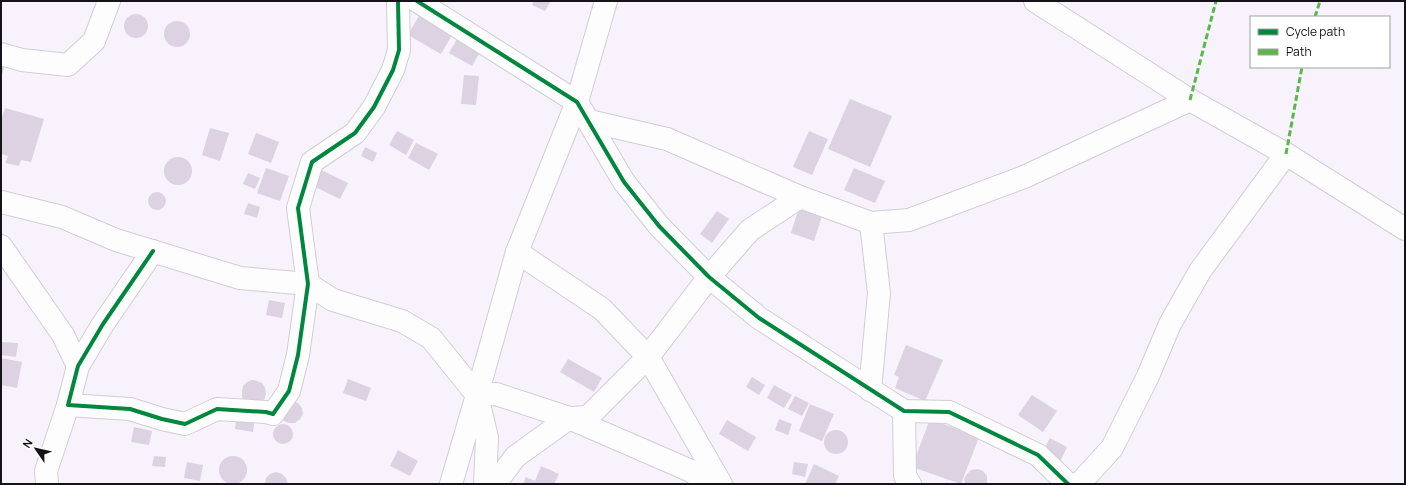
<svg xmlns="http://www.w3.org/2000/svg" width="1406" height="485" font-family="Manrope,sans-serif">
<rect width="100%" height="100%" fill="#f7f2fb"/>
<g fill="#dcd2e2">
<path d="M534 1H551L545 11 532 5Z"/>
<path d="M421 12 455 30 441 54 408 35Z"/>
<circle cx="136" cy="26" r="12"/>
<circle cx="177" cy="34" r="13"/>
<path d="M457 39 480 52 472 66 449 53Z"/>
<path d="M1 62 6 63 1 77Z"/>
<path d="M464 75 479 76 476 105 461 104Z"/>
<path d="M850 99 892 116 870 167 828 149Z"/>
<path d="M5 108 44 119 31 162 21 160 19 166 5 163 8 156 1 154V121Z"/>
<path d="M210 128 229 133 220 161 202 155Z"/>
<path d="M397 131 414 140 406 155 389 145Z"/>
<path d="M809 131 828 139 812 175 793 167Z"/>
<path d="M256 133 279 142 271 163 248 154Z"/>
<path d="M416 143 438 154 429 170 408 158Z"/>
<path d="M365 147 377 153 373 162 361 156Z"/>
<circle cx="178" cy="171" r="14"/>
<path d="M266 168 289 176 280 201 257 193Z"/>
<path d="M854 168 885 181 875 203 844 190Z"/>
<path d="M319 169 348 183 340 199 311 185Z"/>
<path d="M248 173 260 178 255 189 243 184Z"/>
<circle cx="157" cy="201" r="9"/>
<path d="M248 203 260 207 257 218 244 214Z"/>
<path d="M799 208 822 216 814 241 791 233Z"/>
<path d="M717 211 729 219 712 243 700 234Z"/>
<path d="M269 300 285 303 282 318 266 315Z"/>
<path d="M1 342 18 343 16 357 1 355Z"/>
<path d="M906 345 943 360 925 401 895 388 899 377 894 375Z"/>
<path d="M1 358 22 362 17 388 1 385Z"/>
<path d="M568 359 602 378 594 392 560 372Z"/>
<path d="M752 377 765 385 759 395 746 387Z"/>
<path d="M348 379 371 388 366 401 343 393Z"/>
<path d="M252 380 257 381 262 383 265 388 266 393 265 398 261 403 245 401 242 397V391L243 386 247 382Z"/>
<path d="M774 385 792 395 784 408 767 398Z"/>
<path d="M1032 395 1057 411 1043 432 1018 415Z"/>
<path d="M795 396 809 403 802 416 788 409Z"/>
<path d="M293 401 298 403 302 408 303 414 300 419 295 423H289L284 421 281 416Z"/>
<path d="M810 404 834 414 822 441 799 431Z"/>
<path d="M237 413 255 416 253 432 235 429Z"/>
<path d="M779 419 792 424 788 435 775 430Z"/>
<path d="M930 419 979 437 961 484 912 467Z"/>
<path d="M727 420 756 437 748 451 719 434Z"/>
<circle cx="283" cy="434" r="10"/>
<path d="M134 427 152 431 149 445 131 442Z"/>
<circle cx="836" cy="442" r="12"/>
<path d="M1050 438 1067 447 1060 462 1042 453Z"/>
<path d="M398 450 418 461 410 476 390 466Z"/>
<circle cx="233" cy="470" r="14"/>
<path d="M154 456 166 457 165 467 152 466Z"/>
<path d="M187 462 203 465 200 481 184 478Z"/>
<path d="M794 462 808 464 805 477 792 474Z"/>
<path d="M814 464 839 476 835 484H805Z"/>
<path d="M541 466 559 474 554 484H523L526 477 535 481Z"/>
<path d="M978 469 983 471 987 476V484H965L964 479 967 474 971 470Z"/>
<path d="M276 472 282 474 286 478 288 484H265L266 478 270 474Z"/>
</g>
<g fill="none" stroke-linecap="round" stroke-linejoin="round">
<g stroke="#d2cdd5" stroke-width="24">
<g id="minor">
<path d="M417 1 577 102 624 182 659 226 709 277 759 318 904 411 949 412 1038 455 1068 484"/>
<path d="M1035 1 1190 100 1286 154 1405 229"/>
<path d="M1 54 22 60 68 65 94 41 109 1"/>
<path d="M589 121 667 139 800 197 871 223 909 220 1024 177 1190 100"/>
<path d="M1 202 62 217 116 240 240 278 308 284 333 300 402 321 431 338 477 395 487 438 485 484"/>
<path d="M1 246 63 335 78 366"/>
<path d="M153 251 103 324 78 366 68 405 130 409 162 419 185 424 217 409 266 412 273 414 289 391 298 355 308 284 298 208 312 162 355 133 374 107 393 70 399 50 398 1"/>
<path d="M517 252 602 309 648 357 721 484"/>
<path d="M870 390 879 293 871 223"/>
<path d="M477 395 496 394 569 418 588 417 648 357 709 277 750 230 800 197"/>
<path d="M904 411 905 476 910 484"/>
<path d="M47 484 46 471 68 405"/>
<path d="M451 484 477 395 517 252 577 102 606 1"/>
<path d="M495 484 515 457 569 418 691 471 710 484"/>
<path d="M1079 484 1112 448 1148 376 1170 324 1200 271 1286 154"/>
</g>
</g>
<use href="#minor" stroke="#fefdfe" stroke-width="22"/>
<g stroke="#58b947" stroke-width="3" stroke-dasharray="6 3" stroke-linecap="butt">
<path d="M1315 17 1320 1"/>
<path d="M1190 100 1216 1"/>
<path d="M1286 154 1302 67"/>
</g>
<g stroke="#fff" stroke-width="6">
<g id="cycleway">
<path d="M417 1 577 102 624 182 659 226 709 277 759 318 904 411 949 412 1038 455 1068 484"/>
<path d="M153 251 103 324 78 366 68 405 130 409 162 419 185 424 217 409 266 412 273 414 289 391 298 355 308 284 298 208 312 162 355 133 374 107 393 70 399 50 398 1"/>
</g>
</g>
<use href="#cycleway" stroke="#00873e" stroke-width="4"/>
</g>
<rect width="1406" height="485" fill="none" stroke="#161219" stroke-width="4"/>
<rect x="1250" y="16" width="140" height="52" fill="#ffffff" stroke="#a2a0a3"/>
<rect x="1258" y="29" width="20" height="6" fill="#00873e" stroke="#a2a0a3"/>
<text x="1286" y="36" font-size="12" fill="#161219">Cycle path</text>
<rect x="1258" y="49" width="20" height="6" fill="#58b947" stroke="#a2a0a3"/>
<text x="1286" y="56" font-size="12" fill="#161219">Path</text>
<g transform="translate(36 449) rotate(304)" stroke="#ffffff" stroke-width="3" paint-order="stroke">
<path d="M0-3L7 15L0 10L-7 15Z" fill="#161219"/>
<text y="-6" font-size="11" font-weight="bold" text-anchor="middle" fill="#161219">N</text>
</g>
</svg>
